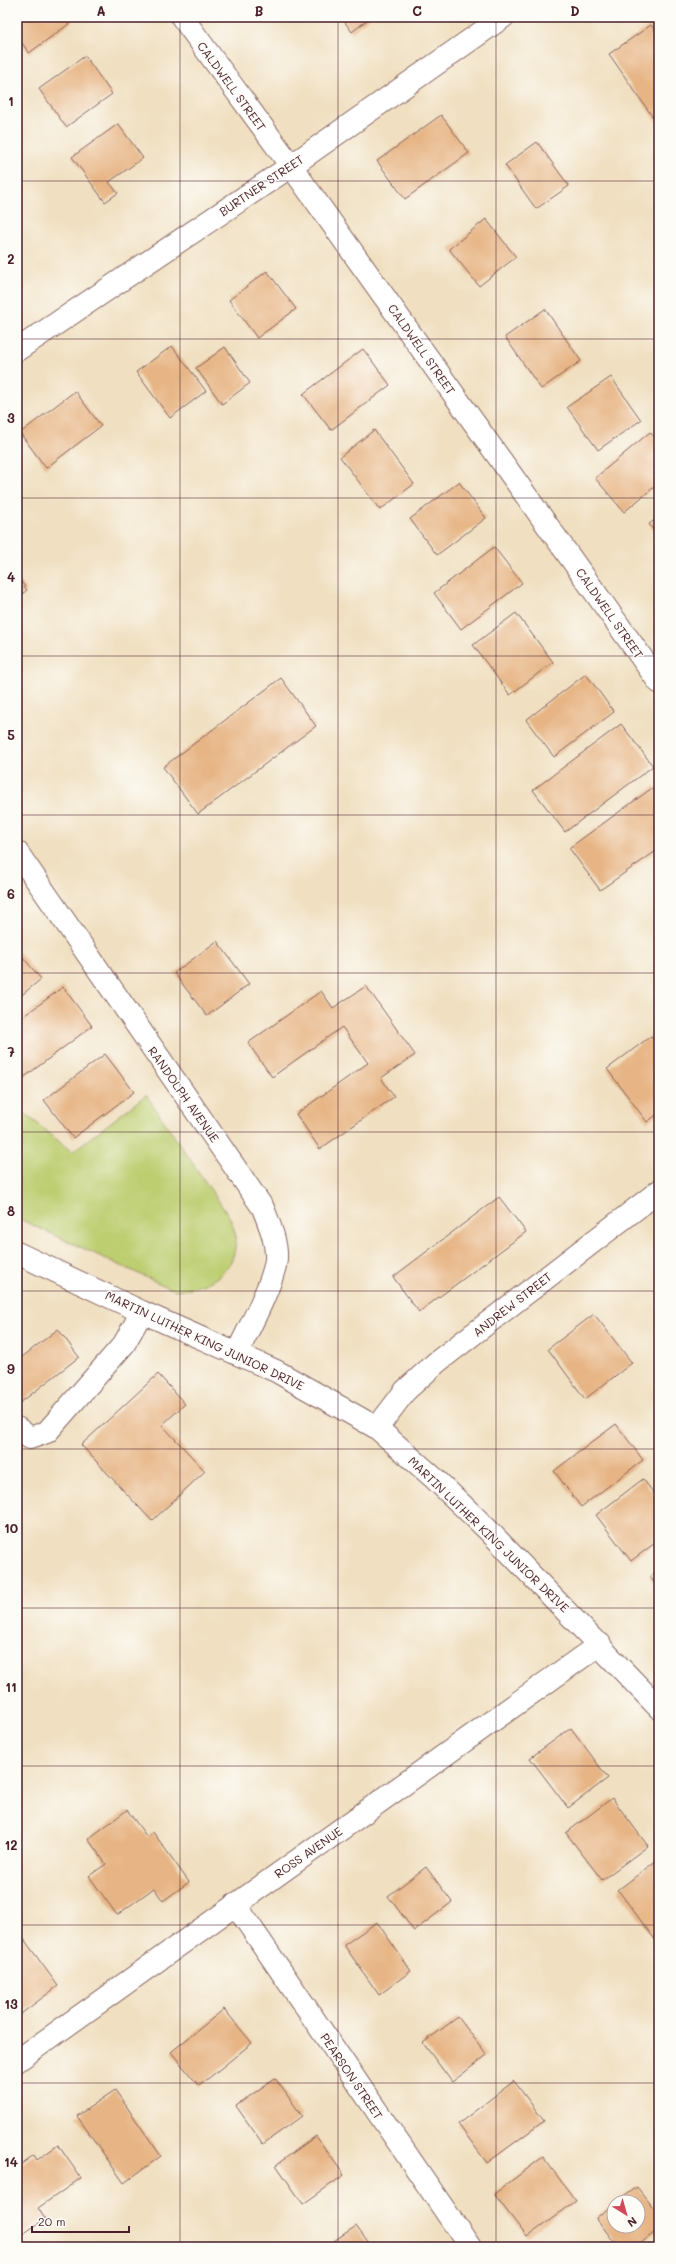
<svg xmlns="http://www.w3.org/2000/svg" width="676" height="2264" font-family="Mali,sans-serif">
<rect width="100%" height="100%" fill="#fdfcf7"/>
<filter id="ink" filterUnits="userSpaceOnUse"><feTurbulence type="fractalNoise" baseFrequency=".025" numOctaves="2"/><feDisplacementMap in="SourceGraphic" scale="8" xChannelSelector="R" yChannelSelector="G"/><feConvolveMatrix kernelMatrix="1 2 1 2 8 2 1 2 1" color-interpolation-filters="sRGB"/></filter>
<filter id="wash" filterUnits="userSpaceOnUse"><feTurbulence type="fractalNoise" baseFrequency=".012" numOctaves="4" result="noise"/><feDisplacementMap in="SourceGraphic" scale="16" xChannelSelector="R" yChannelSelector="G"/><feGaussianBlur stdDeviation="0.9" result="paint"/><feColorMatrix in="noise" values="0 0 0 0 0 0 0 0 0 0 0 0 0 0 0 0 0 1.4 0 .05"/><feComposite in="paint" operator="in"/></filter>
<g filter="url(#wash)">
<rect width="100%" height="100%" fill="#f0dfc0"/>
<path fill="#bdce71" stroke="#84764e" d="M146 1095 230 1218C232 1224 236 1233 236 1239 235 1276 206 1288 174 1290L17 1218V1107L72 1152Z"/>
<g id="blocks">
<g fill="#e7b585">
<path d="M17 17H70L73 21 29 53 17 36Z"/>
<path d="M341 17H371L352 32Z"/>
<path d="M651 25 659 36V126L609 54Z"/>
<path d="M85 56 112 94 66 127 39 89Z"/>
<path d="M441 115 469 153 405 199 377 161Z"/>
<path d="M118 124 143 158 109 182 118 193 105 202 72 157Z"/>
<path d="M537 142 569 186 536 209 505 165Z"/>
<path d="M486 219 516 257 479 286 449 249Z"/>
<path d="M267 271 296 309 257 338 229 300Z"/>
<path d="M545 309 581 361 541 389 505 337Z"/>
<path d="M172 346 206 391 170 418 136 372Z"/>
<path d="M225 347 250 383 222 404 196 368Z"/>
<path d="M363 349 390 385 331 430 303 394Z"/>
<path d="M611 377 641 420 598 450 567 407Z"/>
<path d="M75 391 101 426 46 468 20 433Z"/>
<path d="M374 430 414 484 380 510 340 457Z"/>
<path d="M650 432 659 443V483L624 512 595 478Z"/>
<path d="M459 482 486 518 437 555 410 519Z"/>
<path d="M659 517V538L649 524Z"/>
<path d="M494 547 522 583 461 629 434 593Z"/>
<path d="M17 576 27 590 17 598Z"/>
<path d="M516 613 553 662 510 695 473 645Z"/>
<path d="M586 674 614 712 554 757 526 720Z"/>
<path d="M281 678 316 726 198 814 163 767Z"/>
<path d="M621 724 653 766 565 832 533 790Z"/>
<path d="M655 786 659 791V849L600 890 569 848Z"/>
<path d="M217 941 249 984 207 1016 174 973Z"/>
<path d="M17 950 41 979 17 999Z"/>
<path d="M366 986 415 1055 381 1078 394 1097 320 1149 296 1114 368 1063 342 1027 272 1077 248 1043 321 991 333 1008Z"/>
<path d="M63 987 92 1026 23 1078 17 1069V1021Z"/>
<path d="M651 1036 659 1047V1113L647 1122 607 1069Z"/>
<path d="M105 1054 134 1092 73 1138 44 1100Z"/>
<path d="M499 1197 526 1232 419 1312 393 1277Z"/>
<path d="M594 1314 632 1363 585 1399 548 1349Z"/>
<path d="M58 1329 79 1357 20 1403 17 1400V1361Z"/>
<path d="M158 1374 185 1404 162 1425 205 1471 152 1521 81 1445Z"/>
<path d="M616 1424 643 1460 581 1507 554 1471Z"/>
<path d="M643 1479 659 1500V1540L631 1561 596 1515Z"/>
<path d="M659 1570V1589L650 1577Z"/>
<path d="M571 1728 608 1778 568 1808 530 1758Z"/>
<path d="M612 1798 648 1846 602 1880 566 1833Z"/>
<path d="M127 1810 147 1837 153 1832 189 1882 163 1901 154 1888 117 1915 89 1876 106 1864 88 1839Z"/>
<path d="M657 1860 659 1863V1945L618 1890Z"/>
<path d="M426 1867 452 1902 414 1931 388 1896Z"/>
<path d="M377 1922 411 1971 379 1995 344 1945Z"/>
<path d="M18 1931 58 1986 18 2016 17 2014Z"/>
<path d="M224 2009 252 2043 199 2086 171 2052Z"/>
<path d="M458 2017 487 2055 452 2082 423 2043Z"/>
<path d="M275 2078 302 2116 263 2144 236 2106Z"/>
<path d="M514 2081 544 2121 487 2163 458 2124Z"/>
<path d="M115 2090 161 2156 124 2183 77 2116Z"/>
<path d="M316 2136 344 2175 303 2204 276 2165Z"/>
<path d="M58 2145 81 2178 38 2208 45 2219 17 2238V2167L34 2155 37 2160Z"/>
<path d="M543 2157 576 2201 527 2237 494 2194Z"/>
<path d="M637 2187 659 2215V2229L636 2247H618L596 2218 614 2204V2226H638V2202H617Z"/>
<path d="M356 2226 371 2247H325Z"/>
</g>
</g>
</g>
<g filter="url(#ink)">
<use href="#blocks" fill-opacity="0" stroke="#84625f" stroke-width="1"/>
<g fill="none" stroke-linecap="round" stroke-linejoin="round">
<g stroke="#84625f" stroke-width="24">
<g id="minor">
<path d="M182 17 291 166 659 682"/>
<path d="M17 350 291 166 503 17"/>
<path d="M17 852 263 1208C269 1224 277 1241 276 1259 274 1282 248 1330 237 1353"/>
<path d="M17 1428 30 1438 47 1432 124 1344 142 1312"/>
<path d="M377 1428 405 1391 437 1362 659 1191"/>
<path d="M235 1904 470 2247"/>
<path d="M17 2061 600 1644"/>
</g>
</g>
<g stroke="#84625f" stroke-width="24">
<path id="major" d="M17 1253 142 1312 276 1371 377 1428 435 1479 487 1529 659 1708"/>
</g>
<use href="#minor" stroke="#fff" stroke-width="22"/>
<use href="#major" stroke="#fff" stroke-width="22"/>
</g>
</g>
<path fill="none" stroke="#4a1f2b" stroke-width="1" stroke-opacity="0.55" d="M180 17V2247M338 17V2247M496 17V2247M17 181H659M17 339H659M17 498H659M17 656H659M17 815H659M17 973H659M17 1132H659M17 1291H659M17 1449H659M17 1608H659M17 1766H659M17 1925H659M17 2083H659"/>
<g text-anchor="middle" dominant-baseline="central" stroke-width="3" stroke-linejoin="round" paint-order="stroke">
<g font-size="12" fill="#4a1f2b" stroke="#fdfcf7">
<text transform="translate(232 86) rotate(54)">CALDWELL STREET</text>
<text transform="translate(261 185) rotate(-34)">BURTNER STREET</text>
<text transform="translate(422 349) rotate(55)">CALDWELL STREET</text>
<text transform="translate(610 613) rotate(55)">CALDWELL STREET</text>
<text transform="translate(184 1094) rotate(55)">RANDOLPH AVENUE</text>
<text transform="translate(512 1304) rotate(-38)">ANDREW STREET</text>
<text transform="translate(205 1340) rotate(25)">MARTIN LUTHER KING JUNIOR DRIVE</text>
<text transform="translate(489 1534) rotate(44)">MARTIN LUTHER KING JUNIOR DRIVE</text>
<text transform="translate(308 1852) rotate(-35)">ROSS AVENUE</text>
<text transform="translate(352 2076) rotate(56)">PEARSON STREET</text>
</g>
</g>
<rect width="676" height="2264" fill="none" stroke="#fdfcf7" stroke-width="44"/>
<g transform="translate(626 2214) rotate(143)"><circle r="19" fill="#fdfcf7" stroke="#b5a4a5"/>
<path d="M0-3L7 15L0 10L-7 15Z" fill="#d1495b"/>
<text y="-6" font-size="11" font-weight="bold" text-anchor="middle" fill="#4a1f2b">N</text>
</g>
<path d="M32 2226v6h97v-6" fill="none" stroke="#4a1f2b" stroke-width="2"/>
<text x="38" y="2226" font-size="12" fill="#4a1f2b" stroke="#fdfcf7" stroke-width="3" paint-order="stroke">20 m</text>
<rect x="22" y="22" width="632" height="2220" fill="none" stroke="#4a1f2b" stroke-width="1.5"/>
<g font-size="13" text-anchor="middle" font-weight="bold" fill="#4a1f2b">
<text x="101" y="16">A</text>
<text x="259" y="16">B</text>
<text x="417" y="16">C</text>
<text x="575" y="16">D</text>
<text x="11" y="106">1</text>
<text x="11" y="264">2</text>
<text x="11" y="423">3</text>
<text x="11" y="582">4</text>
<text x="11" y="740">5</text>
<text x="11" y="899">6</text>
<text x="11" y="1057">7</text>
<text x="11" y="1216">8</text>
<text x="11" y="1374">9</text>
<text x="11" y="1533">10</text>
<text x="11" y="1692">11</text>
<text x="11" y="1850">12</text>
<text x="11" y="2009">13</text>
<text x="11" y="2167">14</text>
</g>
</svg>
